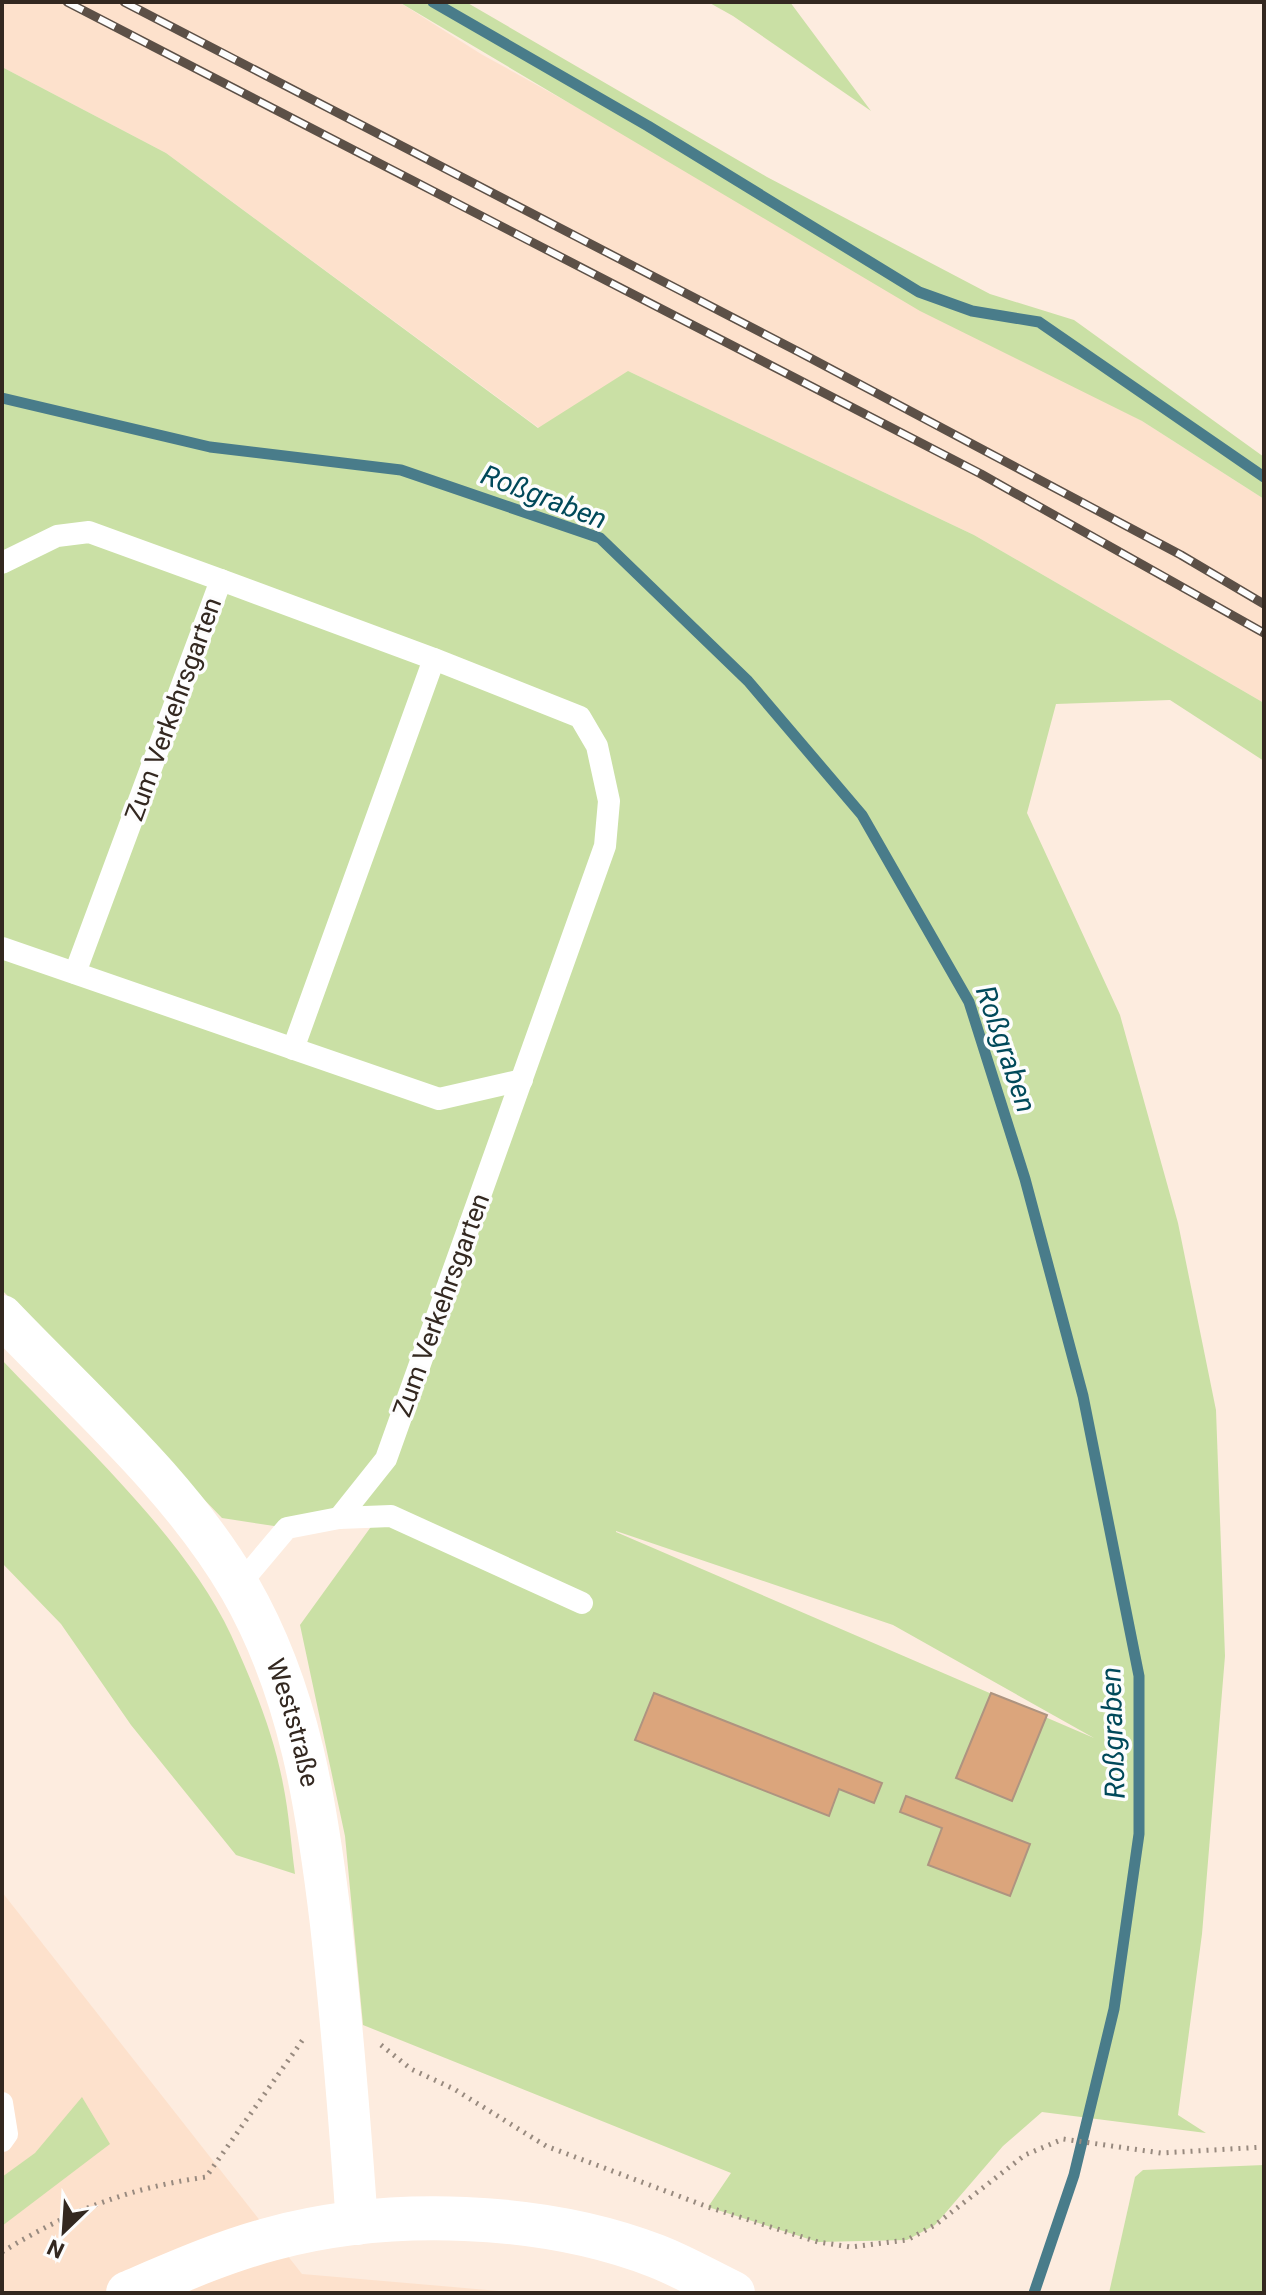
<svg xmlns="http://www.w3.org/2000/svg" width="1266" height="2295" font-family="Roboto,sans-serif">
<rect width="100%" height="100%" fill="#fdecdf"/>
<g fill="#fde1cc">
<path d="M2 2H399L481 54 1142 421 1264 499V703L974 535 630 372 868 617 539 428 166 153 2 67Z"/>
<path d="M2 1892 302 2274 523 2293H2Z"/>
</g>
<g fill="#cae0a5" fill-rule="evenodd">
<path d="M399 2H466L767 177 990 294 1074 320 1264 457V499L1142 421 920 311Z"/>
<path d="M708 2H790L871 111 733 16Z"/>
<path d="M2 67 166 153 538 428 628 371 974 535 1264 703V761L1170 700 1056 704 1027 813 1120 1015 1178 1223 1216 1410 1225 1656 1202 1934 1178 2115 1206 2133 1042 2112 1003 2146 935 2225 907 2240 818 2242 708 2207 731 2173 363 2025 345 1836 300 1625 378 1517 287 1528 222 1518 2 1290ZM616 1531 893 1625 1094 1738 616 1532Z"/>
<path d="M2 1360C76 1438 186 1538 231 1635 252 1681 274 1734 283 1784 289 1813 291 1844 295 1874L236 1855 131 1725 61 1624 2 1563Z"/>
<path d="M82 2097 110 2144 2 2226V2177L35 2153Z"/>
<path d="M1264 2165V2293H1109L1135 2177 1143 2170Z"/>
</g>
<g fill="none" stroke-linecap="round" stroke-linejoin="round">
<g stroke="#497c8a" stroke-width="11">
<path d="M433 2 648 126 919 292 972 311 1039 322 1264 477"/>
<path d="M2 398 210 447 401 470 600 538 748 681 862 815 969 1002 1025 1179 1083 1396 1139 1676V1834L1114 2009 1074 2175 1034 2293"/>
</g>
</g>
<g fill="#dba57c" stroke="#ae9480" stroke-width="2">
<path d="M654 1693 882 1783 874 1803 839 1789 829 1816 635 1740Z"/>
<path d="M991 1693 1047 1715 1012 1801 956 1778Z"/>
<path d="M906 1796 1030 1844 1010 1896 928 1865 942 1828 900 1812Z"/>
</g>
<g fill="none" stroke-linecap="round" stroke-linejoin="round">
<g stroke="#988a7f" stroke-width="5" stroke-dasharray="2 6" stroke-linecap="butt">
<path d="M381 2045 411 2069 454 2089 546 2146 708 2207 818 2242 851 2247 907 2240 935 2225 1025 2155 1063 2139 1161 2153 1264 2147"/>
<path d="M2 2252C69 2211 128 2188 206 2177L304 2038"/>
</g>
<g stroke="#fff" stroke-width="22">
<path d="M2 563 57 536 89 532 221 580"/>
<path d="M2 948 439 1099 522 1080"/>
<path d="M75 973 221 580 434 659"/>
<path d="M293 1049 434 659 580 717 597 746 609 801 605 846 386 1459 339 1518"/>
<path d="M239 1585 287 1528 339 1518 391 1516 582 1603"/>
<path d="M2 2103 7 2134 2 2141"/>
</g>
<path stroke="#fff" stroke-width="42" id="s1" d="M2 1316C84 1402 180 1485 240 1588 300 1692 317 1807 331 1924 342 2024 350 2124 357 2224"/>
<path stroke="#fff" stroke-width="44" d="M128 2293C175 2273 222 2252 271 2239 389 2207 542 2212 656 2256 682 2266 708 2281 733 2293"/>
<g stroke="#5c5047" stroke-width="9">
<g id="rail">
<path d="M67 2 981 474 1264 633"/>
<path d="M124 2 799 352 1181 555 1264 604"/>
</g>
</g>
<use href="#rail" stroke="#fdfdfd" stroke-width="6" stroke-dasharray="18" stroke-linecap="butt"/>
</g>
<g text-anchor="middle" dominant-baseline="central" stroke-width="7" stroke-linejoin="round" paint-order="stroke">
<g font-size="26" fill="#332820" stroke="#fdfdfd">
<text transform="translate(173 709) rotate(-70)">Zum Verkehrsgarten</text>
<text transform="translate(441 1305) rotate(-70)">Zum Verkehrsgarten</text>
<text stroke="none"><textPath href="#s1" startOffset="508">Weststraße</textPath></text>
</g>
<g font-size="28" font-style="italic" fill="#00495a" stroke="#fdfdfd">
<text transform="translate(544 497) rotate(21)">Roßgraben</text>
<text transform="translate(1006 1049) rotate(71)">Roßgraben</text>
<text transform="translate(1113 1733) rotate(-92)">Roßgraben</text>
</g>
</g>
<rect width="1266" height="2295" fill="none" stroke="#332820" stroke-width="8"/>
<g transform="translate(64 2231) rotate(205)" stroke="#fdfdfd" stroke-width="6" paint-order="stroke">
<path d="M0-6L14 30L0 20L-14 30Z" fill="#332820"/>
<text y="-12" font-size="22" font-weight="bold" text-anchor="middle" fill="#332820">N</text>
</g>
</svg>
